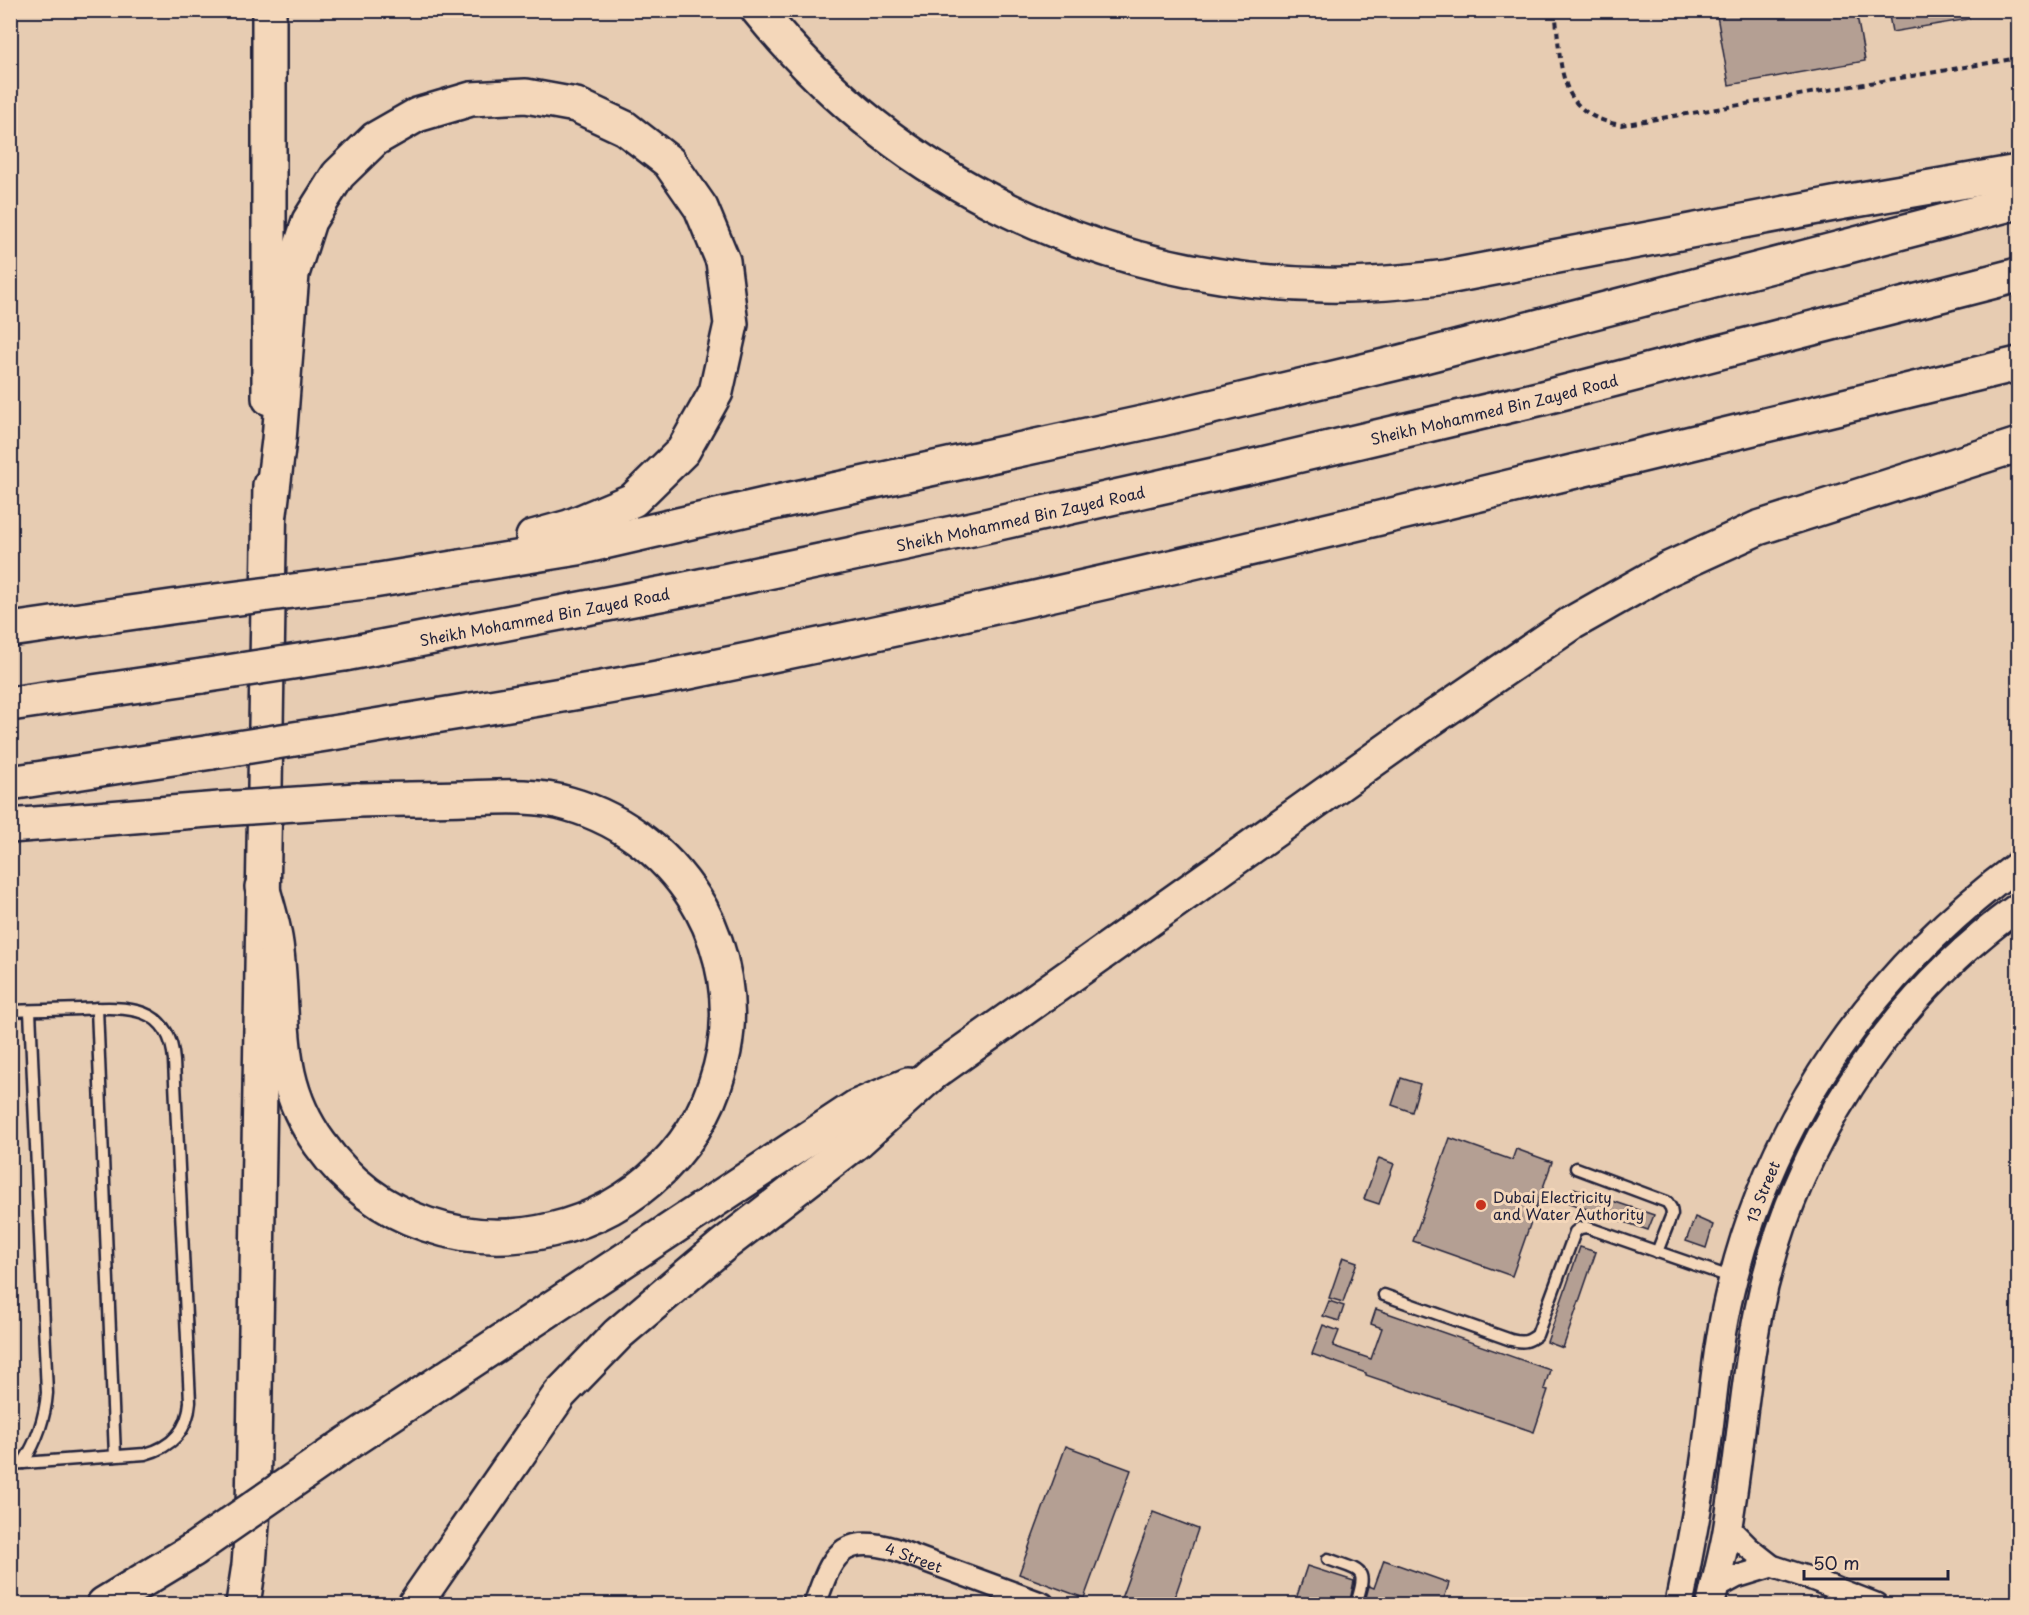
<svg xmlns="http://www.w3.org/2000/svg" width="2029" height="1615" font-family="'Playpen Sans',sans-serif">
<rect width="100%" height="100%" fill="#e7ccb2"/>
<filter id="ink" filterUnits="userSpaceOnUse"><feTurbulence type="fractalNoise" baseFrequency=".0167" numOctaves="2"/><feDisplacementMap in="SourceGraphic" scale="12" xChannelSelector="R" yChannelSelector="G"/><feConvolveMatrix kernelMatrix="1 2 1 2 8 2 1 2 1" color-interpolation-filters="sRGB"/></filter>
<g filter="url(#ink)">
<g fill="#b49f93" stroke="#22223b" stroke-width="1.5">
<path d="M1716 10H1856L1865 61 1729 85Z"/>
<path d="M1888 10H1968L1969 19 1892 32Z"/>
<path d="M1401 1078 1420 1084 1412 1112 1392 1105Z"/>
<path d="M1450 1138 1512 1160 1516 1149 1552 1162 1512 1276 1413 1241Z"/>
<path d="M1379 1158 1394 1164 1379 1204 1364 1199Z"/>
<path d="M1574 1188 1654 1215 1648 1230 1569 1203Z"/>
<path d="M1695 1217 1713 1225 1706 1248 1686 1241Z"/>
<path d="M1580 1247 1596 1252 1563 1348 1547 1342Z"/>
<path d="M1343 1257 1357 1262 1343 1302 1329 1298Z"/>
<path d="M1329 1301 1344 1306 1339 1321 1323 1316Z"/>
<path d="M1376 1309 1550 1370 1544 1389 1548 1390 1534 1432 1366 1375V1373L1312 1354 1323 1325 1339 1331 1333 1346 1371 1359 1382 1328 1371 1324Z"/>
<path d="M1066 1446 1131 1470 1084 1598 1019 1574Z"/>
<path d="M1153 1512 1198 1529 1172 1605H1128L1120 1601Z"/>
<path d="M1384 1560 1449 1583 1442 1605H1364L1369 1586 1374 1588Z"/>
<path d="M1307 1566 1354 1581 1349 1605H1294Z"/>
</g>
<g fill="none" stroke-linecap="round" stroke-linejoin="round">
<g stroke="#22223b" stroke-width="15">
<g id="service">
<path d="M97 1008 115 1456"/>
<path d="M10 1011C34 1010 57 1010 80 1009 124 1007 170 1003 174 1061L190 1402C188 1430 172 1447 145 1454L10 1464"/>
<path d="M1576 1168 1667 1202 1671 1208 1672 1214 1657 1252"/>
<path d="M1384 1295 1511 1340C1523 1343 1528 1342 1537 1335L1575 1232 1580 1228 1586 1227 1733 1278"/>
<path d="M23 1463C37 1441 45 1419 47 1393L30 1011"/>
<path d="M1328 1559C1362 1572 1368 1567 1356 1604"/>
</g>
</g>
<g stroke="#22223b" stroke-width="26">
<g id="minor">
<path d="M1728 1527 1749 1548 1772 1566 1809 1578 1876 1604"/>
<path d="M1714 1589 1736 1577 1772 1566"/>
<path id="s1" d="M815 1604C831 1559 839 1533 894 1549L1043 1604"/>
</g>
</g>
<g stroke="#22223b" stroke-width="32">
<g id="tertiary">
<path id="s2" d="M1679 1604C1689 1554 1699 1504 1706 1453 1713 1399 1717 1344 1730 1291 1772 1115 1873 973 2018 865"/>
<path d="M1711 1604C1716 1578 1724 1552 1728 1525 1740 1455 1744 1383 1758 1314 1790 1153 1885 1003 2018 907"/>
</g>
</g>
<g stroke="#22223b" stroke-width="38">
<g id="primary">
<path d="M269 10V398"/>
<path d="M243 1604 249 1565 253 1511 270 485"/>
</g>
</g>
<g stroke="#22223b" stroke-width="38">
<g id="motorway">
<path d="M758 10C898 184 1102 280 1324 285 1365 286 1406 282 1447 277L1844 202 2018 172"/>
<path d="M270 513 279 440 292 274 309 221 338 175 375 139 417 115 471 99 526 96 576 105 625 128 669 162 701 208 723 261 731 324 716 392 683 451 633 500 569 527 533 537"/>
<path d="M339 585 373 581 578 548 773 503 1161 419 1401 362 2018 202"/>
<path d="M10 630 192 604"/>
<path id="s3" d="M344 654 686 589 972 529 1258 465 1542 398 2018 275"/>
<path d="M10 704 202 676"/>
<path d="M351 730C463 711 577 694 689 672 1135 582 1576 470 2018 364"/>
<path d="M10 783 212 752"/>
<path d="M10 826 220 809"/>
<path d="M262 887C269 909 275 930 277 952 285 1023 274 1081 320 1144 435 1305 687 1243 724 1051 733 1004 724 951 701 909 673 859 626 820 569 804 535 794 499 797 463 798 428 799 392 799 357 800"/>
<path d="M346 1444 856 1107 908 1085"/>
<path d="M104 1604 193 1550"/>
<path d="M415 1604 560 1394 618 1334 722 1246 858 1141 932 1074 1424 724 1572 623 1666 570 1758 528 2018 445"/>
</g>
</g>
<path stroke="#22223b" stroke-width="4" stroke-dasharray="6 4.5" stroke-linecap="butt" d="M1555 10C1562 65 1555 114 1621 125L2018 58"/>
<use href="#service" stroke="#f4d7ba" stroke-width="10"/>
<use href="#minor" stroke="#f4d7ba" stroke-width="21"/>
<use href="#tertiary" stroke="#f4d7ba" stroke-width="27"/>
<use href="#primary" stroke="#f4d7ba" stroke-width="33"/>
<use href="#motorway" stroke="#f4d7ba" stroke-width="33"/>
<g stroke="#22223b" stroke-width="38" stroke-linecap="butt">
<g id="motorway-bridge">
<path d="M192 604 339 585"/>
<path d="M202 676 344 654"/>
<path d="M212 752 351 730"/>
<path d="M220 809 357 800"/>
<path d="M193 1550 346 1444"/>
</g>
</g>
<use href="#motorway-bridge" stroke="#f4d7ba" stroke-width="33"/>
</g>
</g>
<circle fill="#c8321e" stroke="#f4d7ba" stroke-width="2" cx="1481" cy="1205" r="6"/>
<g text-anchor="middle" dominant-baseline="central" stroke-width="6" stroke-linejoin="round" paint-order="stroke">
<g font-size="15" fill="#22223b" stroke="#f4d7ba">
<text stroke="none"><textPath href="#s3" startOffset="1176">Sheikh Mohammed Bin Zayed Road</textPath></text>
<text stroke="none"><textPath href="#s3" startOffset="690">Sheikh Mohammed Bin Zayed Road</textPath></text>
<text stroke="none"><textPath href="#s3" startOffset="204">Sheikh Mohammed Bin Zayed Road</textPath></text>
<text stroke="none"><textPath href="#s2" startOffset="422">13 Street</textPath></text>
<text stroke="none"><textPath href="#s1" startOffset="135">4 Street</textPath></text>
</g>
<g font-size="15" fill="#22223b" stroke="#f4d7ba" text-anchor="start">
<text x="1493" y="1196">Dubai Electricity<tspan x="1493" dy="17">and Water Authority</tspan></text>
</g>
</g>
<rect width="2029" height="1615" fill="none" stroke="#f4d7ba" stroke-width="36"/>
<rect x="18" y="18" width="1993" height="1579" fill="none" stroke="#22223b" stroke-width="2" filter="url(#ink)"/>
<path d="M1804 1570v9h144v-9" fill="none" stroke="#22223b" stroke-width="3"/>
<text x="1813" y="1570" font-size="18" fill="#22223b" stroke="#f4d7ba" stroke-width="4.5" paint-order="stroke">50 m</text>
</svg>
